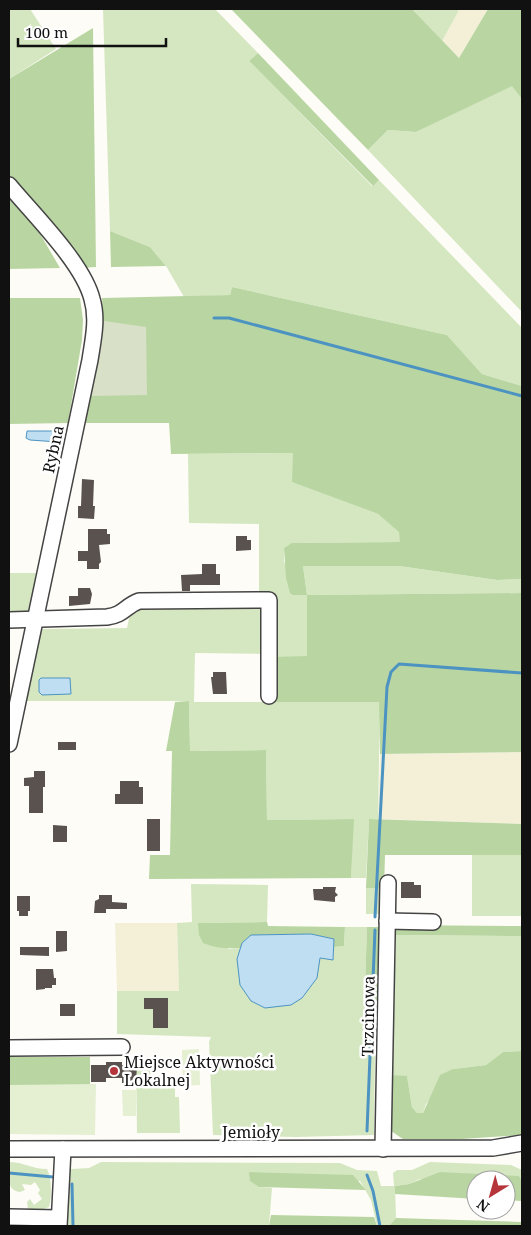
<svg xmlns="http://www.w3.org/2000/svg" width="531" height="1235" font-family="'Noto Serif',serif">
<rect width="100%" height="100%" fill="#fefcf6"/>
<g fill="#f3f0d7">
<path d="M459 9H488L459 58 442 41 458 12Z"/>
<path d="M522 752V824L378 819 380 754Z"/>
<path d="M115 923H177L179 991H117Z"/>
</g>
<g fill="#d5e7c1">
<path d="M9 9H30L56 49 9 79Z"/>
<path d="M103 9H215L258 53 249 61 372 186 379 180 522 328V386L482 374 447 335 232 287 230 295 184 297 166 266 150 247 110 231Z"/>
<path d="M412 9H459L458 12 442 41Z"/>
<path d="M512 85 522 99V312L368 150 388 130 416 132Z"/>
<path d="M293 453V482L378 514 400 532V542L293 543 284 548V562L307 595 303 566H399L497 580 522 579V593L307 595V657H273L274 596 259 595V524L189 523 188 454Z"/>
<path d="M9 573H36L28 615H9Z"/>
<path d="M136 605 258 607 266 613 265 654 195 653 194 702H380L378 819H369L366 878H351L353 819 267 820 266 750 190 751 189 701H25L41 629 127 628 131 609Z"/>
<rect x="472" y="855" width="50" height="61"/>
<path d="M191 884 268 885 267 922 199 923 229 949 241 948 237 959 302 998 317 978 320 958 333 960 334 947 344 946 345 927H367L363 1048 375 1049 374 1135 296 1137 213 1135 209 1042 211 1037 117 1034V991H179L177 923 192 922Z"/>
<path d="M366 888 384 889V914H366Z"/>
<path d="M396 935 522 936V1051L503 1052 486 1065 453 1069 426 1104 423 1113H417L412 1107 407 1077 392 1075Z"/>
<path d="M136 1063H150L151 1075H175V1097H179L180 1133H137Z"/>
<path d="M9 1162C23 1162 32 1169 47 1169 52 1179 52 1197 49 1207L36 1212 28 1209 27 1202 30 1199 34 1205 42 1199 38 1193 40 1190 35 1182 31 1185 22 1184 25 1190 20 1192C5 1190 9 1174 9 1162Z"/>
<path d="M101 1162 340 1163 357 1170 377 1171 381 1186H394L393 1173 397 1170H412L430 1162 511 1165 522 1170V1182L518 1176 420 1179 409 1184 395 1186 396 1218 389 1226H377L371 1200 360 1181 259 1187 272 1188 269 1226H67L69 1173 71 1169 89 1168Z"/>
</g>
<g fill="#b9d6a2">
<path d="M231 9H412L459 58 488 9H522V99L512 86 416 132 388 130 368 150Z"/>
<path d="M93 28 96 267 80 268 64 241 9 176V79Z"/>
<path d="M258 53 379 180 373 186 249 61Z"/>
<path d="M9 195 39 232 60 268 9 269Z"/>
<path d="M110 231 150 247 166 266 111 267Z"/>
<path d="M232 287 447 335 482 374 522 386V579L497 580 399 566H303L307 595 522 593V752L380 754 379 702H273V657L307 656V595H293L290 593 286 578 284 548 292 543 400 542 399 532 378 514 292 482 293 453 171 454 169 423H83C95 382 105 341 102 298L230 295Z"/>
<path d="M9 298H80L83 320 82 340 68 423 9 424Z"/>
<path d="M189 701 190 751 266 750 267 820 354 819 351 878 149 879 150 855H170L172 751H166L175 702Z"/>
<path d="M369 819 522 824V855H385L384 889 366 888Z"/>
<path d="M267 922 268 926 345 927 344 946 334 947V939L311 934 251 935 242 943 241 948C227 949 215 948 203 943L199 935 198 923Z"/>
<path d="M396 925 522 926V936L396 935Z"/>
<path d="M367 927H379L375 1049 363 1048Z"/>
<path d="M522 1051V1135L462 1139H403L391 1131 392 1075 407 1076 412 1107 417 1113H423L440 1075 453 1069 486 1065 503 1052Z"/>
<rect x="9" y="1057" width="81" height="28"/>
<path d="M249 1172 353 1175 366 1190 259 1187 250 1181Z"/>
<path d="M440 1172 519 1176 522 1182V1201L506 1200V1180H476V1199L395 1194V1186L409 1184Z"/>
<path d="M271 1215 374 1217 377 1226H269Z"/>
<path d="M396 1218 522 1222V1226H389Z"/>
</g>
<path fill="#d8e0c7" d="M104 321 146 327 147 395 91 396 100 350Z"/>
<g fill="#e5efd2">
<path d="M199 1049 200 1085 183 1086 182 1050Z"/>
<path d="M96 1084 95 1135 9 1134V1085Z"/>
<path d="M122 1090H136V1116H123Z"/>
</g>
<g fill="#bfdef1" stroke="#4c93c2">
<path d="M27 431H60L62 434 61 440 58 442 30 440 26 438Z"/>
<path d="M41 678H70L71 694 42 695 39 692V680Z"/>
<path d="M311 934 334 939 333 960 320 958 317 978 302 998 291 1005 265 1008 251 1001 240 985 237 959 242 943 251 935Z"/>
</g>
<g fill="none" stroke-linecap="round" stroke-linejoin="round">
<g stroke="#4c93c2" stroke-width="3">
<path d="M214 318H229L522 396"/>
<path d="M375 917 387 687 391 672 399 664 522 673"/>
<path d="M367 1131 375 930"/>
<path d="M9 1173 53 1177"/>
<path d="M367 1175 373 1191 380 1226"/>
<path d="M72 1184 73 1226"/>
</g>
</g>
<g fill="#59524e">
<path d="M82 479 94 480 93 506H95L94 519 78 518V506H81Z"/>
<path d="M88 529H107V534H110V544L99 545 101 562 99 564V569H87V561H78V551H88Z"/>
<path d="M236 536H247V540H251V550L236 551Z"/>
<path d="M202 564H216V574H220V585H190V591H182L181 575 202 574Z"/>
<path d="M78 588H90L92 594 90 604 69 606V596H78Z"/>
<path d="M213 672H226L227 694H213L211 677H213Z"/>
<rect x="58" y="742" width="18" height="8"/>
<path d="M34 771H45V787H43V813H29V786H24V778L34 777Z"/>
<path d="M120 781H139V787H143V804H115V794H120Z"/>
<rect x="147" y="819" width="13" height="32"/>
<path d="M53 825 67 826V842H53Z"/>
<path d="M401 882H414V885H421V898H401Z"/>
<path d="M323 887H336L335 892 338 895 335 897V902L314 900 313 889H323Z"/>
<path d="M99 895H112V902L127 903V909H106V913H94L95 901 99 899Z"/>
<path d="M17 896H30V911H28V916H19V911H17Z"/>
<path d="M56 931H67V951L56 952Z"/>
<path d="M20 947H49V956L20 955Z"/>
<path d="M36 969H53L54 978H56V985H52V988H45V989L36 990Z"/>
<path d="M144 998H168V1028H153V1009H144Z"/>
<rect x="60" y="1004" width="15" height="12"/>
<path d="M106 1062H122V1065H137L136 1083H122V1078H106V1082H91V1065H106Z"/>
</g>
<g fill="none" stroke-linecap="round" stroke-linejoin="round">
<g stroke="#444" stroke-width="18">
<g id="minor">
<path d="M9 185C33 214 83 263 92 299 98 319 93 340 90 360L9 744"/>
<path d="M9 620 107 617C124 615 125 606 139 601L269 600V696"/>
<path d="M387 921 433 922"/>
<path d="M9 1048 122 1047"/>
<path d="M9 1149 493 1148 522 1143"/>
<path d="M383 1149 388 883"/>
<path d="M9 1217 58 1218"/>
<path d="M59 1226 63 1149"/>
</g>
</g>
<use href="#minor" stroke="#fff" stroke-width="15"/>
</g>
<circle fill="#b5353a" stroke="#fff" stroke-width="2" cx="114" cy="1071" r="5"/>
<g text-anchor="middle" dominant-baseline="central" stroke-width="5" stroke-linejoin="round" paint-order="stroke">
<g font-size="16" fill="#111" stroke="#fff">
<text transform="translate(53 449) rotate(-78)">Rybna</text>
<text transform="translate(368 1016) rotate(-89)">Trzcinowa</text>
<text x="251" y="1132">Jemioły</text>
</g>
<g font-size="16" fill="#111" stroke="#fff" text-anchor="start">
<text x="124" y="1062">Miejsce Aktywności<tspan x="124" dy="18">Lokalnej</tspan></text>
</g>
</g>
<rect width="531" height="1235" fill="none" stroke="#111111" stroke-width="20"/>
<g transform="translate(491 1195) rotate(217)"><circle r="24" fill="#ffffff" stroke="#a0a0a0"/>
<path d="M0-4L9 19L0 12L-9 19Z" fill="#b5353a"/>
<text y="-8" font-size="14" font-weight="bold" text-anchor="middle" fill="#111111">N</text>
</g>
<path d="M18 38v8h148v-8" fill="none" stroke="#111111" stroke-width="2.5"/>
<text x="25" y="38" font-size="15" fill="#111111" stroke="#ffffff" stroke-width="4" paint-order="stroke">100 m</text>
</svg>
